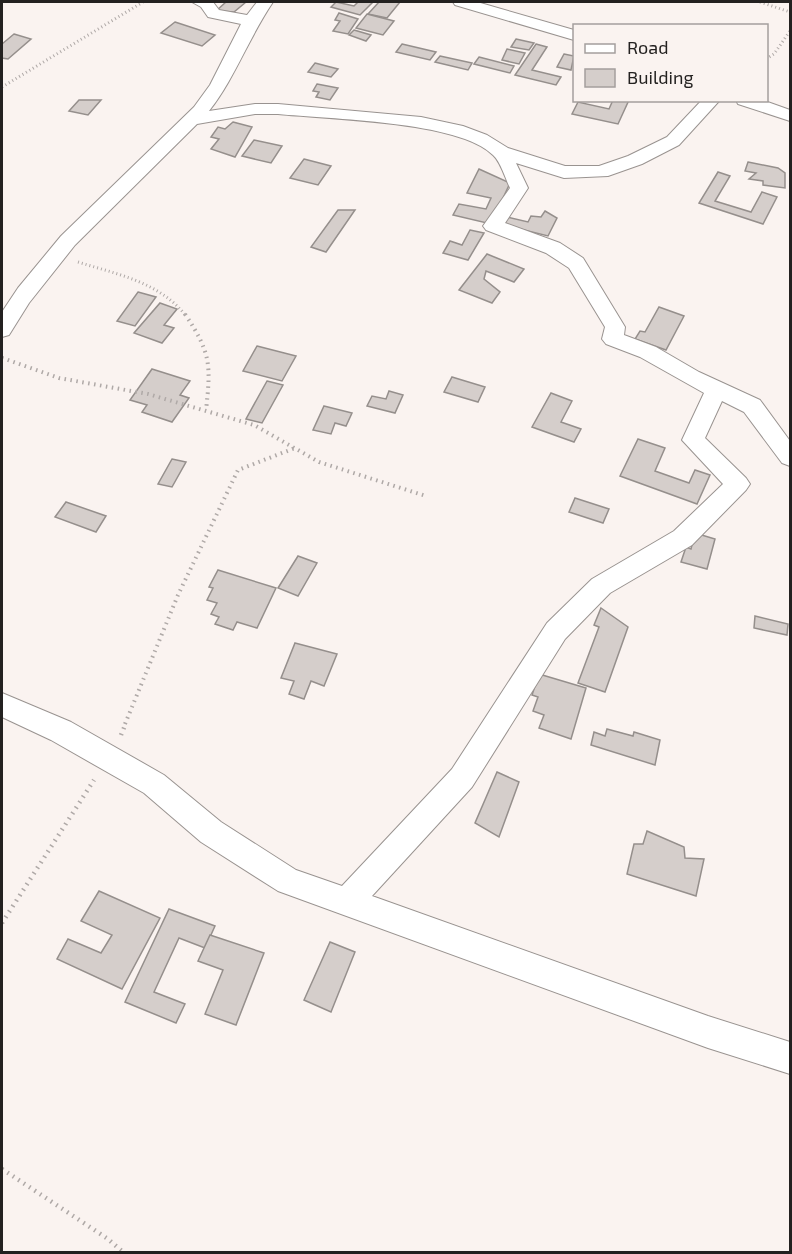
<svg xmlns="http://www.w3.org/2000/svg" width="792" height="1254" font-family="'Exo 2',sans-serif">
<rect width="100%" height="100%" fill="#faf3f0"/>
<g fill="#d5cecb" stroke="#958f8c" stroke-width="1.5">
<path d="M226 2H246L234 12 216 11Z"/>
<path d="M336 2 354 6 358 2H354H373L360 15 331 7Z"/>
<path d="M379 2H400L387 18 368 14Z"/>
<path d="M339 13 358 19 348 34 333 31 340 21 335 20Z"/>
<path d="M367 14 394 21 383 35 356 28Z"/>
<path d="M175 22 215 35 202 46 161 33Z"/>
<path d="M354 30 371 35 366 41 349 35Z"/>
<path d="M14 34 31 39 8 59 2 58V44Z"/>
<path d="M516 39 534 43 529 50 511 47Z"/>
<path d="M402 44 436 52 430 60 396 52Z"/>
<path d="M536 44 547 47 532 70 561 77 556 85 515 75Z"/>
<path d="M507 49 525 53 519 64 502 60Z"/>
<path d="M564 54 574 56 571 70 557 67Z"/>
<path d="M440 56 472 63 468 70 435 62Z"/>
<path d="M479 57 514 66 510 73 474 64Z"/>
<path d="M315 63 338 69 331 77 308 72Z"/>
<path d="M317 84 338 88 330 100 316 97 319 92 313 91Z"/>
<path d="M79 100H101L88 115 69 111Z"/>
<path d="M613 100H629L618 124 572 114 578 102 609 109Z"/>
<path d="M233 122 252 127 235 157 211 149 219 139 211 137 218 127 225 129Z"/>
<path d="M254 140 282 146 271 163 242 156Z"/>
<path d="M304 159 331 166 318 185 290 178Z"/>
<path d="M748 162 778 168 785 173V188L763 185V181L749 179 756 173 745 171Z"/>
<path d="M479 169 510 183 491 224 453 215 459 204 486 209 491 198 467 193Z"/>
<path d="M718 172 730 176 715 201 751 212 762 192 777 197 763 224 699 203Z"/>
<path d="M338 210H355L326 252 311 247Z"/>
<path d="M545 211 557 218 548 236 504 225 507 217 528 222 531 216 541 217Z"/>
<path d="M470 230 484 233 468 260 443 253 450 241 462 245Z"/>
<path d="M487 254 524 269 514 282 486 271 484 279 500 292 492 303 459 290Z"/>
<path d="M138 292 156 297 135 326 117 321Z"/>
<path d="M160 303 177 309 164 325 174 328 162 343 134 333Z"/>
<path d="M659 307 684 316 666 350 635 339 640 331 645 332Z"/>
<path d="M257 346 296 356 282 381 243 371Z"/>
<path d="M152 369 190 381 180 395 189 398 172 422 142 412 147 405 130 400Z"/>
<path d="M452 377 485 387 478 402 444 392Z"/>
<path d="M267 381 283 385 262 423 246 419Z"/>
<path d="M389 391 403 395 395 413 367 406 372 396 386 399Z"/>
<path d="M551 393 572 401 561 422 581 429 574 442 532 427Z"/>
<path d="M324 406 352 413 346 426 335 423 331 434 313 430Z"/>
<path d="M638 439 665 448 655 471 689 483 695 470 710 475 697 504 620 476Z"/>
<path d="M172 459 186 462 172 487 158 484Z"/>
<path d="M575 498 609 509 603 523 569 512Z"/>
<path d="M66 502 106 516 96 532 55 517Z"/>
<path d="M695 533 715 539 707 569 681 562 686 547 691 549Z"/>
<path d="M298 556 317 563 298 596 278 588Z"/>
<path d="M218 570 276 588 257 628 237 622 233 630 215 624 219 617 211 614 217 603 207 600 213 588 209 587Z"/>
<path d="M601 608 628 627 605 692 578 683 599 627 594 625Z"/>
<path d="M755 616 788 624 787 635 754 628Z"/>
<path d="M295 643 337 654 324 686 311 681 304 699 289 694 294 681 281 678Z"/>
<path d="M539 674 586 688 571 739 539 728 544 715 533 711 538 697 532 695Z"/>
<path d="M607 729 633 736 634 732 660 740 655 765 591 745 594 732 605 736Z"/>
<path d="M497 772 519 782 499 837 475 823Z"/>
<path d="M647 831 684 847 685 858 704 859 696 896 627 874 634 844H643Z"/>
<path d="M99 891 160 918 122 989 57 959 68 939 101 953 112 935 81 921Z"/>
<path d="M169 909 215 926 205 948 179 938 154 992 185 1004 176 1023 125 1002Z"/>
<path d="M210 935 264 953 236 1025 205 1014 223 970 198 961Z"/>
<path d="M330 942 355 952 331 1012 304 1000Z"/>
</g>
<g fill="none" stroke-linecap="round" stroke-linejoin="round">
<g stroke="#999390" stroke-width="2">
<g id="minor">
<path d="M192 2H213L219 10 247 15 257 2H273C249 37 235 78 209 111L255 104H278L421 117 463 126 487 135 508 148 565 166H599L628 156 667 137 702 100H720L679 145 642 164 608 176 564 178 516 163 528 188 505 223 560 243 583 258 625 327 624 335 656 347 699 372 760 400 790 441V466L782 463 744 412 722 401 705 438 746 478 750 484 746 490 692 545 610 593 565 639 472 787 372 896 708 1016 790 1042V1074L708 1048 278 891 201 842 144 793 51 740 2 717V693L71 722 164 775 221 822 296 870 342 886 452 769 547 623 592 579 674 531 723 484 682 440 704 393 640 357 606 344 602 339 605 327 569 268 546 253 486 230 483 226 510 188C505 178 501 162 493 155 460 121 327 119 278 114H255L197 124 75 245 29 303 9 335 2 337V312L18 288 61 236 194 107 210 85 241 24 208 17 201 7Z"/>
<path d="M453 2H477L574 30V40L455 5Z"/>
<path d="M736 100H762L790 110V121L738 104Z"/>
</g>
</g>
<g stroke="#afa9a7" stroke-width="3" stroke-dasharray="1 3" stroke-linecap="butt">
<path d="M760 2 790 12"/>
<path d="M766 59 774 54 790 31"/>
<path d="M2 87 143 2"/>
<path d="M78 262C116 274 160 282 186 316"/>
</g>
<g stroke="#afa9a7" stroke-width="4" stroke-dasharray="1.5 4.5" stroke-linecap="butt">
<path d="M185 314C211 353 211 365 206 410"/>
<path d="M2 358 59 378 148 394 254 425 319 462 426 496"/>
<path d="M125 724 178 595 238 470 295 448"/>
</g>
<g stroke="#afa9a7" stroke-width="4.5" stroke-dasharray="1.5 5" stroke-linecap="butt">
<path d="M121 735 126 723"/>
<path d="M2 923 94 780"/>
<path d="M2 1169 108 1239 123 1252"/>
</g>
<use href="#minor" fill="#fff" fill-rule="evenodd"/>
</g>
<rect width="792" height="1254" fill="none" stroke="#232120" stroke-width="6"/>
<rect x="573" y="24" width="195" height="78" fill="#faf3f0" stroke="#a49f9d" stroke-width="1.5"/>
<rect x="585" y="44" width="30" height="9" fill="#ffffff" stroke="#a49f9d" stroke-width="1.5"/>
<text x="627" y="54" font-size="18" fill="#232120">Road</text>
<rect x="585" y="69" width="30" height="18" fill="#d5cecb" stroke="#a49f9d" stroke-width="1.5"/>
<text x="627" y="84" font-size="18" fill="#232120">Building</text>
</svg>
